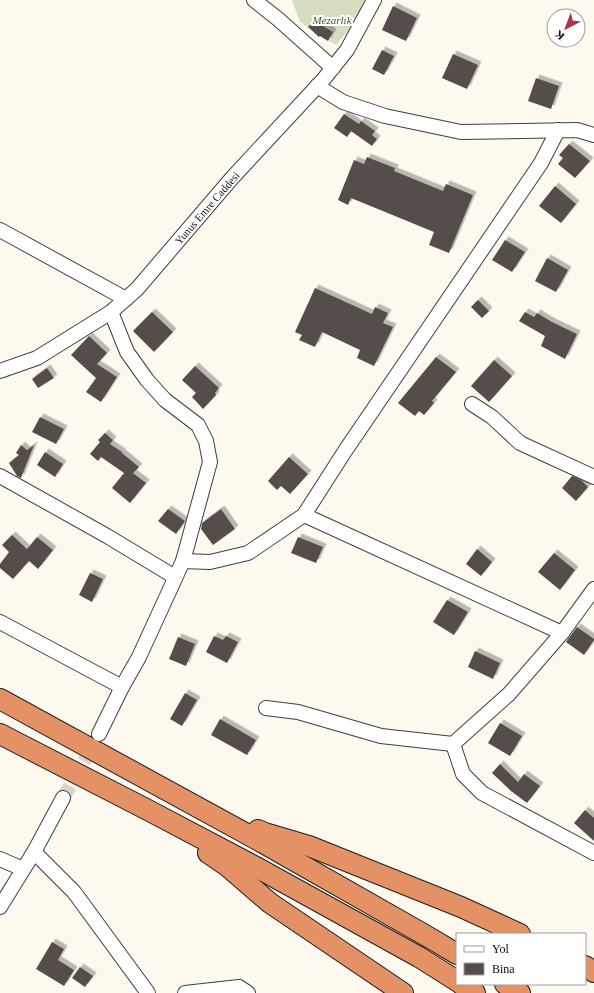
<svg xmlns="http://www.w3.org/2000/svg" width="594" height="993" font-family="'Times New Roman',serif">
<defs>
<filter id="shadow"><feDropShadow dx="3.5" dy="-3.5" stdDeviation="0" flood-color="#0004"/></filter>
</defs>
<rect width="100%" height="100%" fill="#fdf9ee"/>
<path fill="#d7ddc1" d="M292 0H364L356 22 336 45 300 22Z"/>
<g fill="#544d4a" filter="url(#shadow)">
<path d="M393 6 417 18 406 41 382 30Z"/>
<path d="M316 19 323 26 333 32 328 41 320 36 319 37 308 27Z"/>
<path d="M382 50 394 56 384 75 372 69Z"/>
<path d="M453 54 478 65 467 89 442 78Z"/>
<path d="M536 78 559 86 551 109 528 101Z"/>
<path d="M344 114 359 124 361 121 375 131 372 135 377 139 372 146 351 131 347 137 334 128Z"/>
<path d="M569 144 590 161 575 178 558 164 563 158 559 155Z"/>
<path d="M367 157 395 168 394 171 443 191 446 184 473 195 449 253 429 245 434 232 351 198 348 205 338 200 354 160 364 164Z"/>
<path d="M555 186 576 204 561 223 539 206Z"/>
<path d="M505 240 525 252 512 272 492 260Z"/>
<path d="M547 258 568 270 556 292 535 281Z"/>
<path d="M315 288 372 314 375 307 388 313 383 323 393 327 374 366 357 358 360 350 322 332 315 347 299 340 302 335 295 332Z"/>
<path d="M478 300 489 311 482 318 471 307Z"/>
<path d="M152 312 173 332 154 352 133 331Z"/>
<path d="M525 312 534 317 537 313 552 322 577 334 565 359 541 346 545 336 519 321Z"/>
<path d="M89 336 107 353 97 364 117 377 101 402 86 392 96 378 71 355Z"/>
<path d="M436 357 456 372 432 401 434 403 424 415 419 411 415 416 398 403Z"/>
<path d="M494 360 512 376 489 402 471 386Z"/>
<path d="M195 366 219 388 215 393 216 395 203 409 192 397 196 393 182 380Z"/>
<path d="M47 368 54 378 38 388 32 379Z"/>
<path d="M40 417 64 429 56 444 32 432Z"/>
<path d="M105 433 113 440 110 444 122 452V453L139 467 133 473 146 483 130 503 112 488 124 473 101 457 98 461 90 454 100 442 98 440Z"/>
<path d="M21 445 27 450 34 445 21 478 17 476 9 463 19 455 16 453Z"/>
<path d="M45 452 63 464 55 477 37 465Z"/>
<path d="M289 457 308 474 290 494 281 486 277 490 268 481Z"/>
<path d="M572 476 581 480 588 487 576 501 562 488Z"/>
<path d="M168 509 185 521 176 534 158 521Z"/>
<path d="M221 509 235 529 213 545 201 529 202 523Z"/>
<path d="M12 535 27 549 37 537 53 550 38 569 29 561 13 579 0 568V564L9 552 2 545Z"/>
<path d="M298 537 323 547 316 563 291 553Z"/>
<path d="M477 549 492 562 481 576 466 564Z"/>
<path d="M554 553 575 570 560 590 538 572Z"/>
<path d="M90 573 103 579 92 602 79 595Z"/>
<path d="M447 600 468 612 454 635 433 622Z"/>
<path d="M577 627 594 639V640L584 655 566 642Z"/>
<path d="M214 636 223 640 226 636 238 642 227 663 206 652Z"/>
<path d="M178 637 195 644 186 666 169 659Z"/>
<path d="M475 651 500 663 493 679 468 667Z"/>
<path d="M185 693 197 700 182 726 170 719Z"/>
<path d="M220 719 256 740 247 755 211 735Z"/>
<path d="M500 723 522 736 510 756 488 743Z"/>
<path d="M500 764 518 782 524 774 540 786 527 803 511 791 492 773Z"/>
<path d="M585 810 594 818V841L574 823Z"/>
<path d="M52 942 64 949 58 960 74 970 64 986 36 969Z"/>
<path d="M80 967 93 976 85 987 72 978Z"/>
</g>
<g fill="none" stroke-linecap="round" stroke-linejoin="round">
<path stroke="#d9d5cc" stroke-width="14" stroke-dasharray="14 7" stroke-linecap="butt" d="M63 798 96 741"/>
<g stroke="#3f3f3f" stroke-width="16">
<g id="minor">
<path d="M254 0 278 19 333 68"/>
<path d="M317 86 343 102 385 116 461 132 577 130 594 135"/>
<path d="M0 230 126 299"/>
<path d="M0 371 37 358 111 312 137 289 232 178 323 80 347 50 374 0"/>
<path d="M472 404 492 417 520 443 594 477"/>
<path d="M0 476 107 536 175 577"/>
<path d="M304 515 562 633"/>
<path d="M183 561 210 562 248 553 304 515 345 451 541 163 558 130"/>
<path d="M0 622 122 687"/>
<path d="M266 708 298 712 381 736 453 744 509 694 562 633 594 589"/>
<path d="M99 734 122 687 139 657 183 561 210 462 206 441 198 425 165 400 147 380 127 352 111 312"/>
<path d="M453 744 463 774 482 793 594 853"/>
<path d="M34 852 74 892 148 993"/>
<path d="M0 859 23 869"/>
<path d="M0 907 34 852 63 798"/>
<path d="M185 993 239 987 248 993"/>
</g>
</g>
<g stroke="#1d1d1d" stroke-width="22">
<g id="highway">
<path d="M0 699 265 844 425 935 457 954"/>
<path d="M0 734 144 808 256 867 419 957 457 981"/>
<path d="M258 830 265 833 309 846 461 907 520 934"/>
<path d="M208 853 227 866 270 903 403 993"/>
<path d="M585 966 594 972"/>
<path d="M461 984 475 993"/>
<path d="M505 984 520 993"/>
</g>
</g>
<use href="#minor" stroke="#fff" stroke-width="14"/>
<use href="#highway" stroke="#e49265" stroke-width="20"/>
</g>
<g text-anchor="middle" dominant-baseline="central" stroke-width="4" stroke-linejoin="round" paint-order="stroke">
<g font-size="11" font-style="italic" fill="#365d24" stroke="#fff">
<text x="332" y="20">Mezarlık</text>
</g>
<g font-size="11" fill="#0c0c0c" stroke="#fff">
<text transform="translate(207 208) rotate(-49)">Yunus Emre Caddesi</text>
</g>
</g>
<rect x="456" y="933" width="130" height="52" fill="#ffffff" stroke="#9e9e9e"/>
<rect x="464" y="946" width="20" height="6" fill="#ffffff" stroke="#9e9e9e"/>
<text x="492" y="953" font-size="12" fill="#0c0c0c">Yol</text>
<rect x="464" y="963" width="20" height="12" fill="#544d4a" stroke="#9e9e9e"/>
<text x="492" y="973" font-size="12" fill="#0c0c0c">Bina</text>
<g transform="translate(566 28) rotate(222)"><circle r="19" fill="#ffffff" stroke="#9e9e9e"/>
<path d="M0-3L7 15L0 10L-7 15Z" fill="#ad3446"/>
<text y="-6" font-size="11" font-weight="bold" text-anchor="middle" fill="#0c0c0c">K</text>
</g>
</svg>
